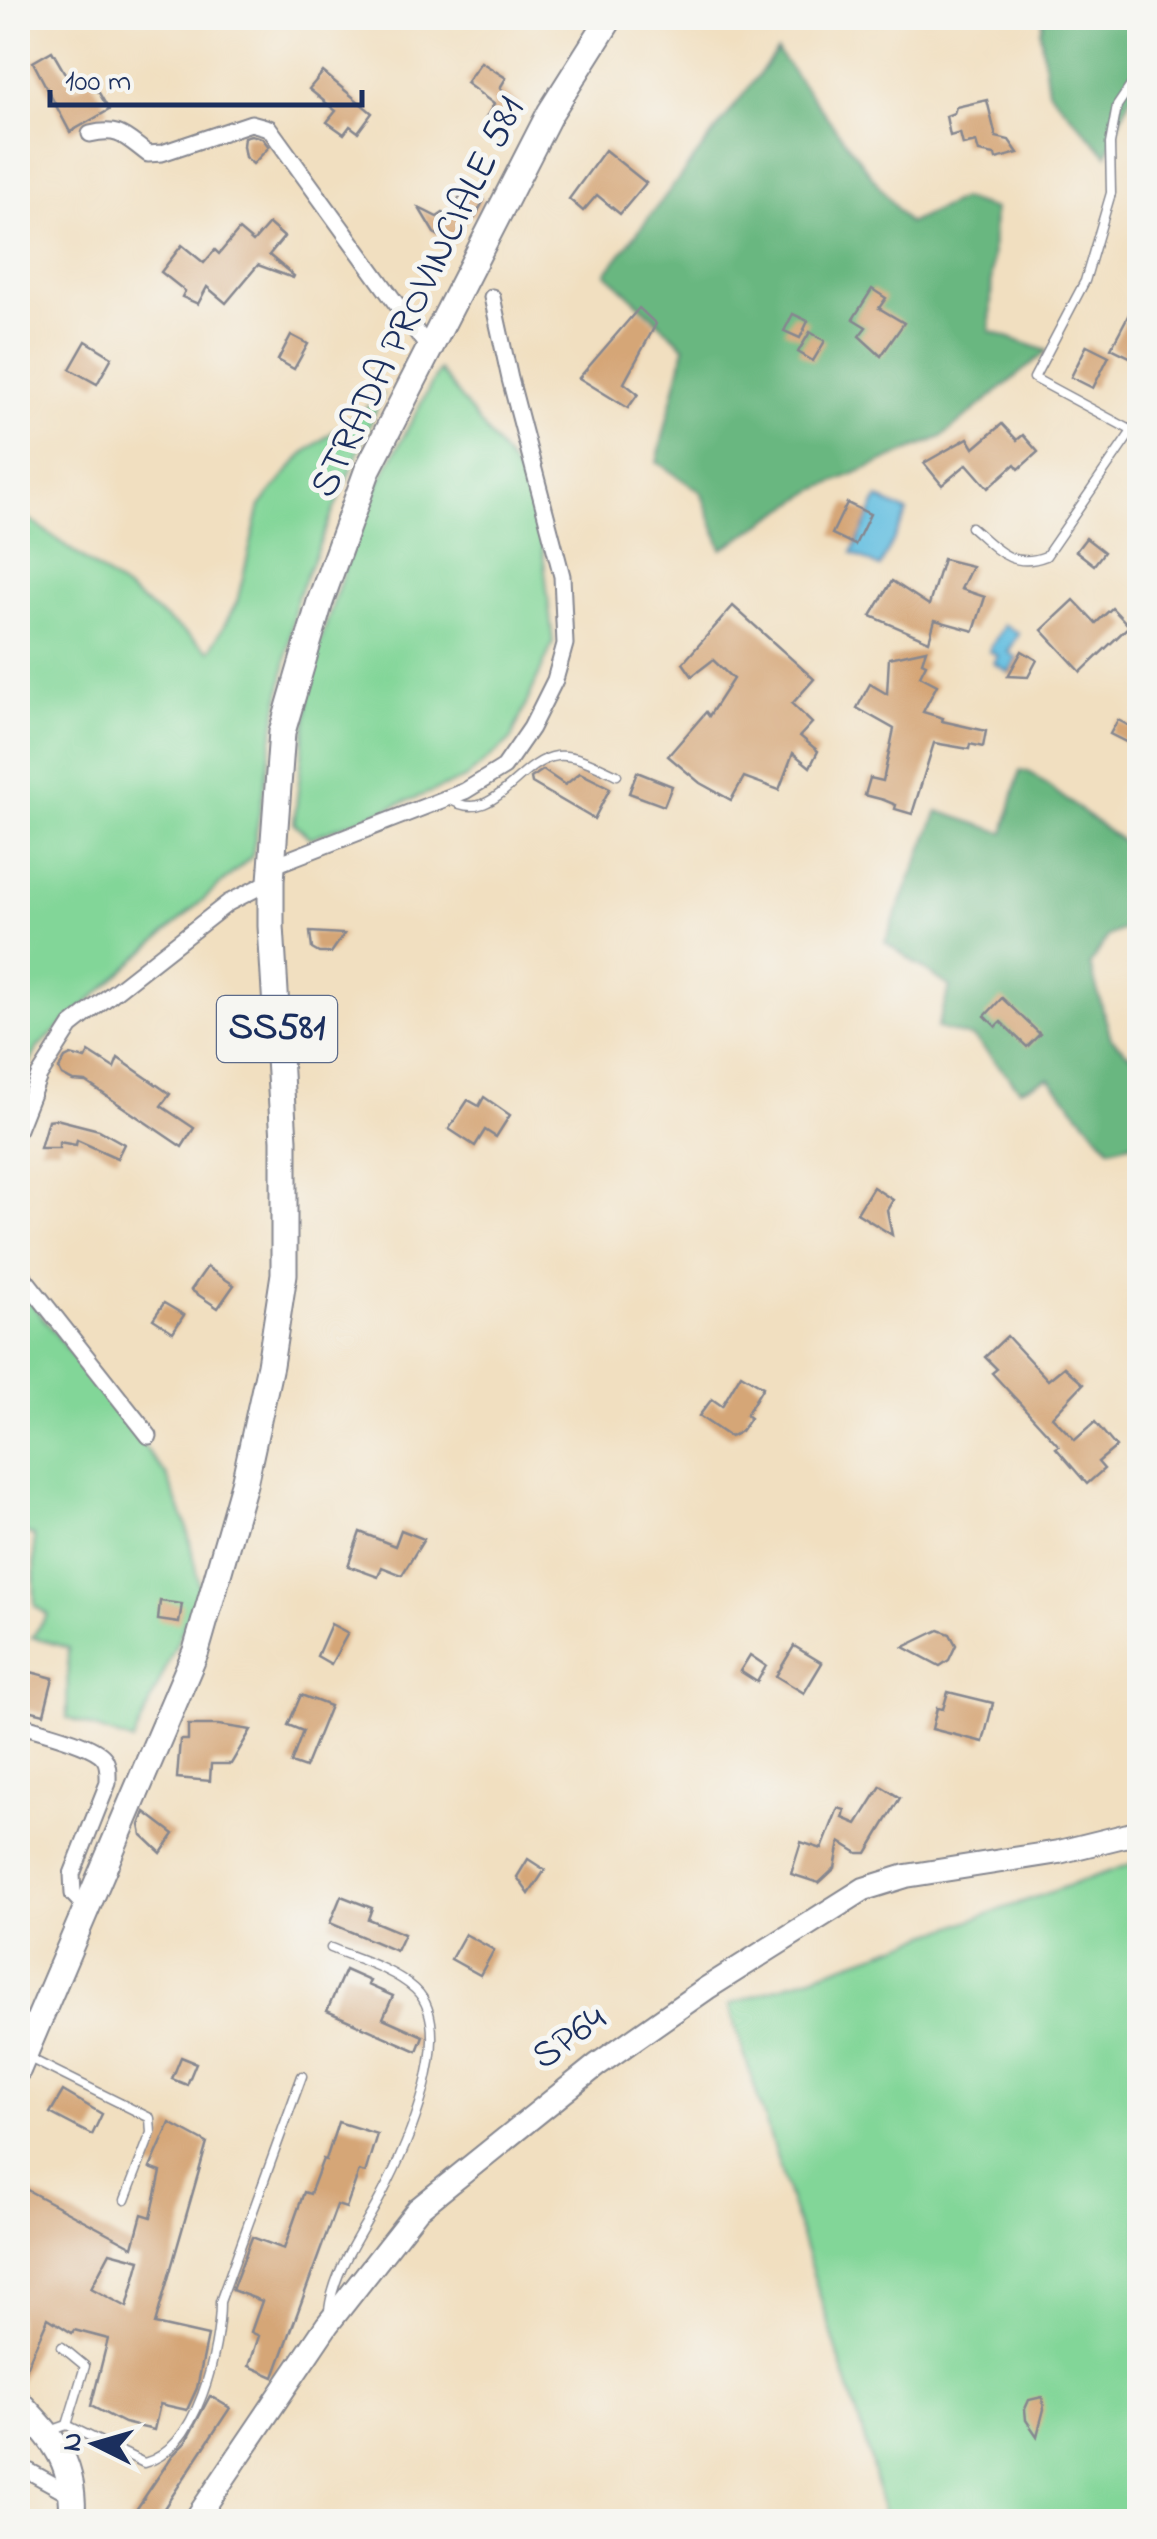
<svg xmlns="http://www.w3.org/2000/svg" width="1157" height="2539" font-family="'Indie Flower',sans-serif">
<rect width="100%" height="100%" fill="#f6f6f2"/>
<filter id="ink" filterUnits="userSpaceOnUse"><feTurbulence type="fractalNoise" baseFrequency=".01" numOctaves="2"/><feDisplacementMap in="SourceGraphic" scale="20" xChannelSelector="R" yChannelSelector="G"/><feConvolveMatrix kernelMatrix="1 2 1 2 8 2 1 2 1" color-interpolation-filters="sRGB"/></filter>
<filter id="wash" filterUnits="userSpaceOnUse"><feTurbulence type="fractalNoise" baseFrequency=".0048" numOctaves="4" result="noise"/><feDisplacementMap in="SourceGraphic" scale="40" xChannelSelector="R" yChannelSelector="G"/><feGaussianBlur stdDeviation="2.25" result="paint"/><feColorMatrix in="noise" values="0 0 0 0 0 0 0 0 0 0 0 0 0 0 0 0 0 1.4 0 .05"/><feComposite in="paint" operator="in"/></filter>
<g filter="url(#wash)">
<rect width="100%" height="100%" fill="#f1dfc0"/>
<g fill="#82d698" stroke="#4e827b" stroke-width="2.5">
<path d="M439 370 537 498 553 643 510 741 465 779 310 838 294 823 313 664 363 512Z"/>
<path d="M382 396 297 597 252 856 38 1047 18 1089V511L210 651 237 602 260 506 303 454Z"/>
<path d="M18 1286 167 1476 186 1524 200 1590 133 1742 67 1718 68 1648 32 1637 48 1615 35 1606 34 1536 18 1531Z"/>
<path d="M1139 1861V2521H885L870 2457 729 2005Z"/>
</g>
<g fill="#69b780" stroke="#42736f" stroke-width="2.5">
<path d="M1044 18H1139V74L1107 155 1048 90 1040 31Z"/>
<path d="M777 51 908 224 961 199 994 209 990 331 1047 351 942 437 815 490 722 549 701 492 657 462 685 347 606 273Z"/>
<path d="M1020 771 1029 772 1139 854V922L1108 936 1090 965 1111 1038 1139 1063V1141L1110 1148 1049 1078 1020 1089 974 1038 937 1028 950 987 885 942 938 811 1004 833Z"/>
</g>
<g fill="#62bee0" stroke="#3e769f" stroke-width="2.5">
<path d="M878 498 907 512 880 567 852 553Z"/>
<path d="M1004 625 1019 634 1008 652 1017 658 1009 672 994 663 998 656 989 651Z"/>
</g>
<g id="blocks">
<g fill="#d5a677" fill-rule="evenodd">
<path d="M52 51 74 89 91 79 109 110 70 132 33 62Z"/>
<path d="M481 62 506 78 500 88 519 103 502 130 485 119 494 104 466 83Z"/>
<path d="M323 72 372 113 358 132 350 126 344 134 327 122 336 111 309 89Z"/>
<path d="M987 100 996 137 1009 140 1018 153 996 159 995 155 979 152 976 142 963 145 960 133 950 136 946 116 954 113 956 107Z"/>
<path d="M251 135 262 138 269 147 253 164 245 157 243 146 244 137Z"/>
<path d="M605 150 646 183 620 214 597 195 583 211 569 199Z"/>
<path d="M464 189 484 200 475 217 469 214 454 244 434 233 419 208 437 217 443 213 449 216Z"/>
<path d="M269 224 284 237 269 255 294 276 293 278 258 265 226 303 207 287 198 304 182 297 185 291 161 272 182 245 204 263 215 250 219 254 239 230 253 242Z"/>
<path d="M872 289 886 298 879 308 904 323 881 356 859 336 866 327 853 319Z"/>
<path d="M1140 293V362L1111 348Z"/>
<path d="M639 308 656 324 624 383 638 394 628 408 579 378Z"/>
<path d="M793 314 808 321 800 338 784 331Z"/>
<path d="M810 332 825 341 813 361 798 352Z"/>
<path d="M291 335 308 344 294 369 278 360Z"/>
<path d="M86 341 112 357 97 384 70 369Z"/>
<path d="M1087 345 1109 356 1093 388 1071 377Z"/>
<path d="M1002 424 1017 440 1023 435 1038 452 1019 469 1015 464 988 488 967 464 942 485 924 463 968 438 974 448Z"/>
<path d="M847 503 870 514 855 545 832 534Z"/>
<path d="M1086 538 1104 552 1094 565 1076 551Z"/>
<path d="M943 559 972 566 961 589 985 597 974 631 935 620 929 641 871 616 892 581 929 605Z"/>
<path d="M1074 600 1096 623 1112 608 1129 626 1081 672 1042 630Z"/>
<path d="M733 606 814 679 792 704 812 723 800 736 818 751 810 767 793 753 779 790 744 777 731 800 700 783 668 756 706 712 709 716 733 679 713 660 692 676 683 663Z"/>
<path d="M926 650 922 662 926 664 920 676 937 685 923 712 943 718 942 721 986 731 983 747 970 744 969 749 934 743 912 814 895 809 896 805 884 800 865 795 870 778 883 781 894 729 857 708 870 684 887 694 889 658Z"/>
<path d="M1022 651 1037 660 1028 677 1008 676Z"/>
<path d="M1118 720 1135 729 1128 743 1110 734Z"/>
<path d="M543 770 565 785 580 773 610 788 594 819 532 783 531 778Z"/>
<path d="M637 772 672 786 664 806 629 793Z"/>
<path d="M310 932 344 934 331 953H319L312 949Z"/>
<path d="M1002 998 1040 1034 1027 1047 1001 1022 996 1027 985 1016Z"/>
<path d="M89 1052 114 1068 118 1058 170 1094 161 1106 194 1128 182 1147 86 1082 73 1081 62 1075 59 1069 65 1058 71 1055 85 1059Z"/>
<path d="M484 1097 510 1115 496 1137 485 1130 475 1146 449 1129 468 1100 479 1106Z"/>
<path d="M56 1119 99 1130 124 1144 117 1158 77 1140 76 1145 59 1142V1148H40L48 1120Z"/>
<path d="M873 1187 893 1200 887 1210 892 1235 857 1213Z"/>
<path d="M207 1267 234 1285 218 1308 191 1290Z"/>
<path d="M164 1303 184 1315 173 1332 153 1319Z"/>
<path d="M1007 1336 1048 1380 1064 1367 1083 1384 1052 1417 1075 1440 1095 1422 1116 1447 1098 1462 1104 1469 1087 1484 1056 1448 1059 1446 992 1373 997 1369 985 1357Z"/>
<path d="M741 1374 763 1387 746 1415 750 1418 741 1431 730 1437 699 1416 712 1399 722 1406Z"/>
<path d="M401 1530 424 1539 402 1575 382 1567 378 1577 348 1566 360 1532 395 1546Z"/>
<path d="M160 1601 182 1604 179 1623 158 1620Z"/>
<path d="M331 1624 348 1633 331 1664 317 1656Z"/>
<path d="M939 1630 950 1634 956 1645 949 1660 940 1666 904 1647Z"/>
<path d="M794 1646 822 1663 804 1693 776 1676Z"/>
<path d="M750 1655 766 1666 757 1682 740 1671Z"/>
<path d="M31 1672 53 1678 44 1714 21 1708Z"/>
<path d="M948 1692 993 1703 983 1742 932 1729 937 1708 943 1709Z"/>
<path d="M301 1695 330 1706 305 1768 291 1763 303 1731 288 1725Z"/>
<path d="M188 1725H219L251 1730 231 1764H211L210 1781 177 1778 180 1740H188Z"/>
<path d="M881 1786 900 1798 867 1853H858L840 1842 835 1868 819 1883 791 1874 801 1842 822 1849 838 1808 845 1810 843 1818 857 1824Z"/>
<path d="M145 1812 174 1834 161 1853 142 1835 140 1825Z"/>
<path d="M528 1859 545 1870 529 1894 517 1877Z"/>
<path d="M341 1896 372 1908 368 1919 404 1934 396 1951 330 1923Z"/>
<path d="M465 1934 494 1950 480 1975 451 1959Z"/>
<path d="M345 1970 370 1981 368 1985 393 1996 383 2018 423 2036 417 2051 327 2011Z"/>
<path d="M181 2057 196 2063 187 2085 172 2079Z"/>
<path d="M63 2091 102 2114 92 2135 50 2113Z"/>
<path d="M338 2122 377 2134 365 2173 359 2171 346 2208 337 2205 274 2377 249 2366 259 2336 251 2332 262 2301 232 2290 252 2237 284 2249 304 2192 310 2194 323 2159 326 2160Z"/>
<path d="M170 2123 207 2143 155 2324 208 2336 197 2388 187 2410 160 2404 154 2430 124 2423 91 2406 108 2339 74 2330 72 2333 48 2318 18 2386V2185L133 2247 142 2214 151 2217 161 2172 150 2168ZM110 2252 140 2260 127 2307 91 2288Z"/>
<path d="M210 2396 230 2408 155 2522H128L172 2456 185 2443Z"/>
<path d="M1042 2397 1044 2409 1037 2436 1026 2420 1025 2409 1029 2400Z"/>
</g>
</g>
</g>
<g filter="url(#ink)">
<use href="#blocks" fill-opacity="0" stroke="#86878f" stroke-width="2.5"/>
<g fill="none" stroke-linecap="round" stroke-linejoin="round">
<g stroke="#86878f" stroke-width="11">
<g id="lane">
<path d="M1140 72 1117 106 1110 144 1111 193 1085 281 1034 378 1140 435"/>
<path d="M971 527C996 548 1011 570 1046 556L1132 431"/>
<path d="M448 798C493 829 516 762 557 756 577 754 599 767 617 775"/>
<path d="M27 2057 150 2118 151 2133 125 2200"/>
<path d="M329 2310C334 2269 361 2234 380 2198 404 2153 460 2031 415 1989 393 1969 358 1959 331 1948"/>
<path d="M62 2347 85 2366 67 2425"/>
<path d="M50 2431 67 2425 144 2463C198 2449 220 2349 220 2302L302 2076"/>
</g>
</g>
<g stroke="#86878f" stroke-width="19">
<g id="street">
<path d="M90 134C120 127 125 137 148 154L162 153 251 123 269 128 429 349"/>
<path d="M272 866 465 791 504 767 531 728 555 680 565 644 562 576 510 379 492 297"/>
<path d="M18 1129 39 1076 71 1026 228 903 271 881"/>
<path d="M18 1261 25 1279 149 1436"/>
<path d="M18 1724C37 1730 93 1743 104 1758 109 1765 108 1775 108 1783L72 1874 73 1894 86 1908"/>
<path d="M18 2465 72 2495"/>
</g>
</g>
<g stroke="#86878f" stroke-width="26">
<path id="secondary" d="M194 2522 327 2325 418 2209 597 2065 707 1988 864 1889 906 1876 1059 1852 1140 1832"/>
</g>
<g stroke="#86878f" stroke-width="29">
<g id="primary">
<path d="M18 2069 196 1651 244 1484 270 1365 284 1274V1140L271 926V881L282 732 320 602 368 469 550 113 610 18"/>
<path d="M18 2402C56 2442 76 2463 72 2522"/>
</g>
</g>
<use href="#lane" stroke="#fff" stroke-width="8"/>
<use href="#street" stroke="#fff" stroke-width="15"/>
<use href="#secondary" stroke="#fff" stroke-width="22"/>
<use href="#primary" stroke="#fff" stroke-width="25"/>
</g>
</g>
<g text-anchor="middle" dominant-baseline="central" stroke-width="10" stroke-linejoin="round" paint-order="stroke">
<rect fill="#f6f6f2" stroke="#5d6b8a" stroke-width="2.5" x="217" y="996" width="120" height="66" rx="8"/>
<g font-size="38" font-weight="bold" fill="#1b2f5e">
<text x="277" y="1029">SS581</text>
</g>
<g font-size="40" fill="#1b2f5e" stroke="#f6f6f2">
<text transform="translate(419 298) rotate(-64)">STRADA PROVINCIALE 581</text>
<text transform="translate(570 2039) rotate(-36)">SP64</text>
</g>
</g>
<rect width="1157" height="2539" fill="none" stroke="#f6f6f2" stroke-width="60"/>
<g transform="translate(95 2444) rotate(275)" stroke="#f6f6f2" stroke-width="8" paint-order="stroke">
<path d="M0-8L18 38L0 25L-18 38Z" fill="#1b2f5e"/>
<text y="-15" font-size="28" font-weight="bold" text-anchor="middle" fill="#1b2f5e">N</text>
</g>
<path d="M50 90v15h312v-15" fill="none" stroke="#1b2f5e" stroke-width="5"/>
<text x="65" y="90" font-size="30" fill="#1b2f5e" stroke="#f6f6f2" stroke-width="8" paint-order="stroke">100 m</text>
</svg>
